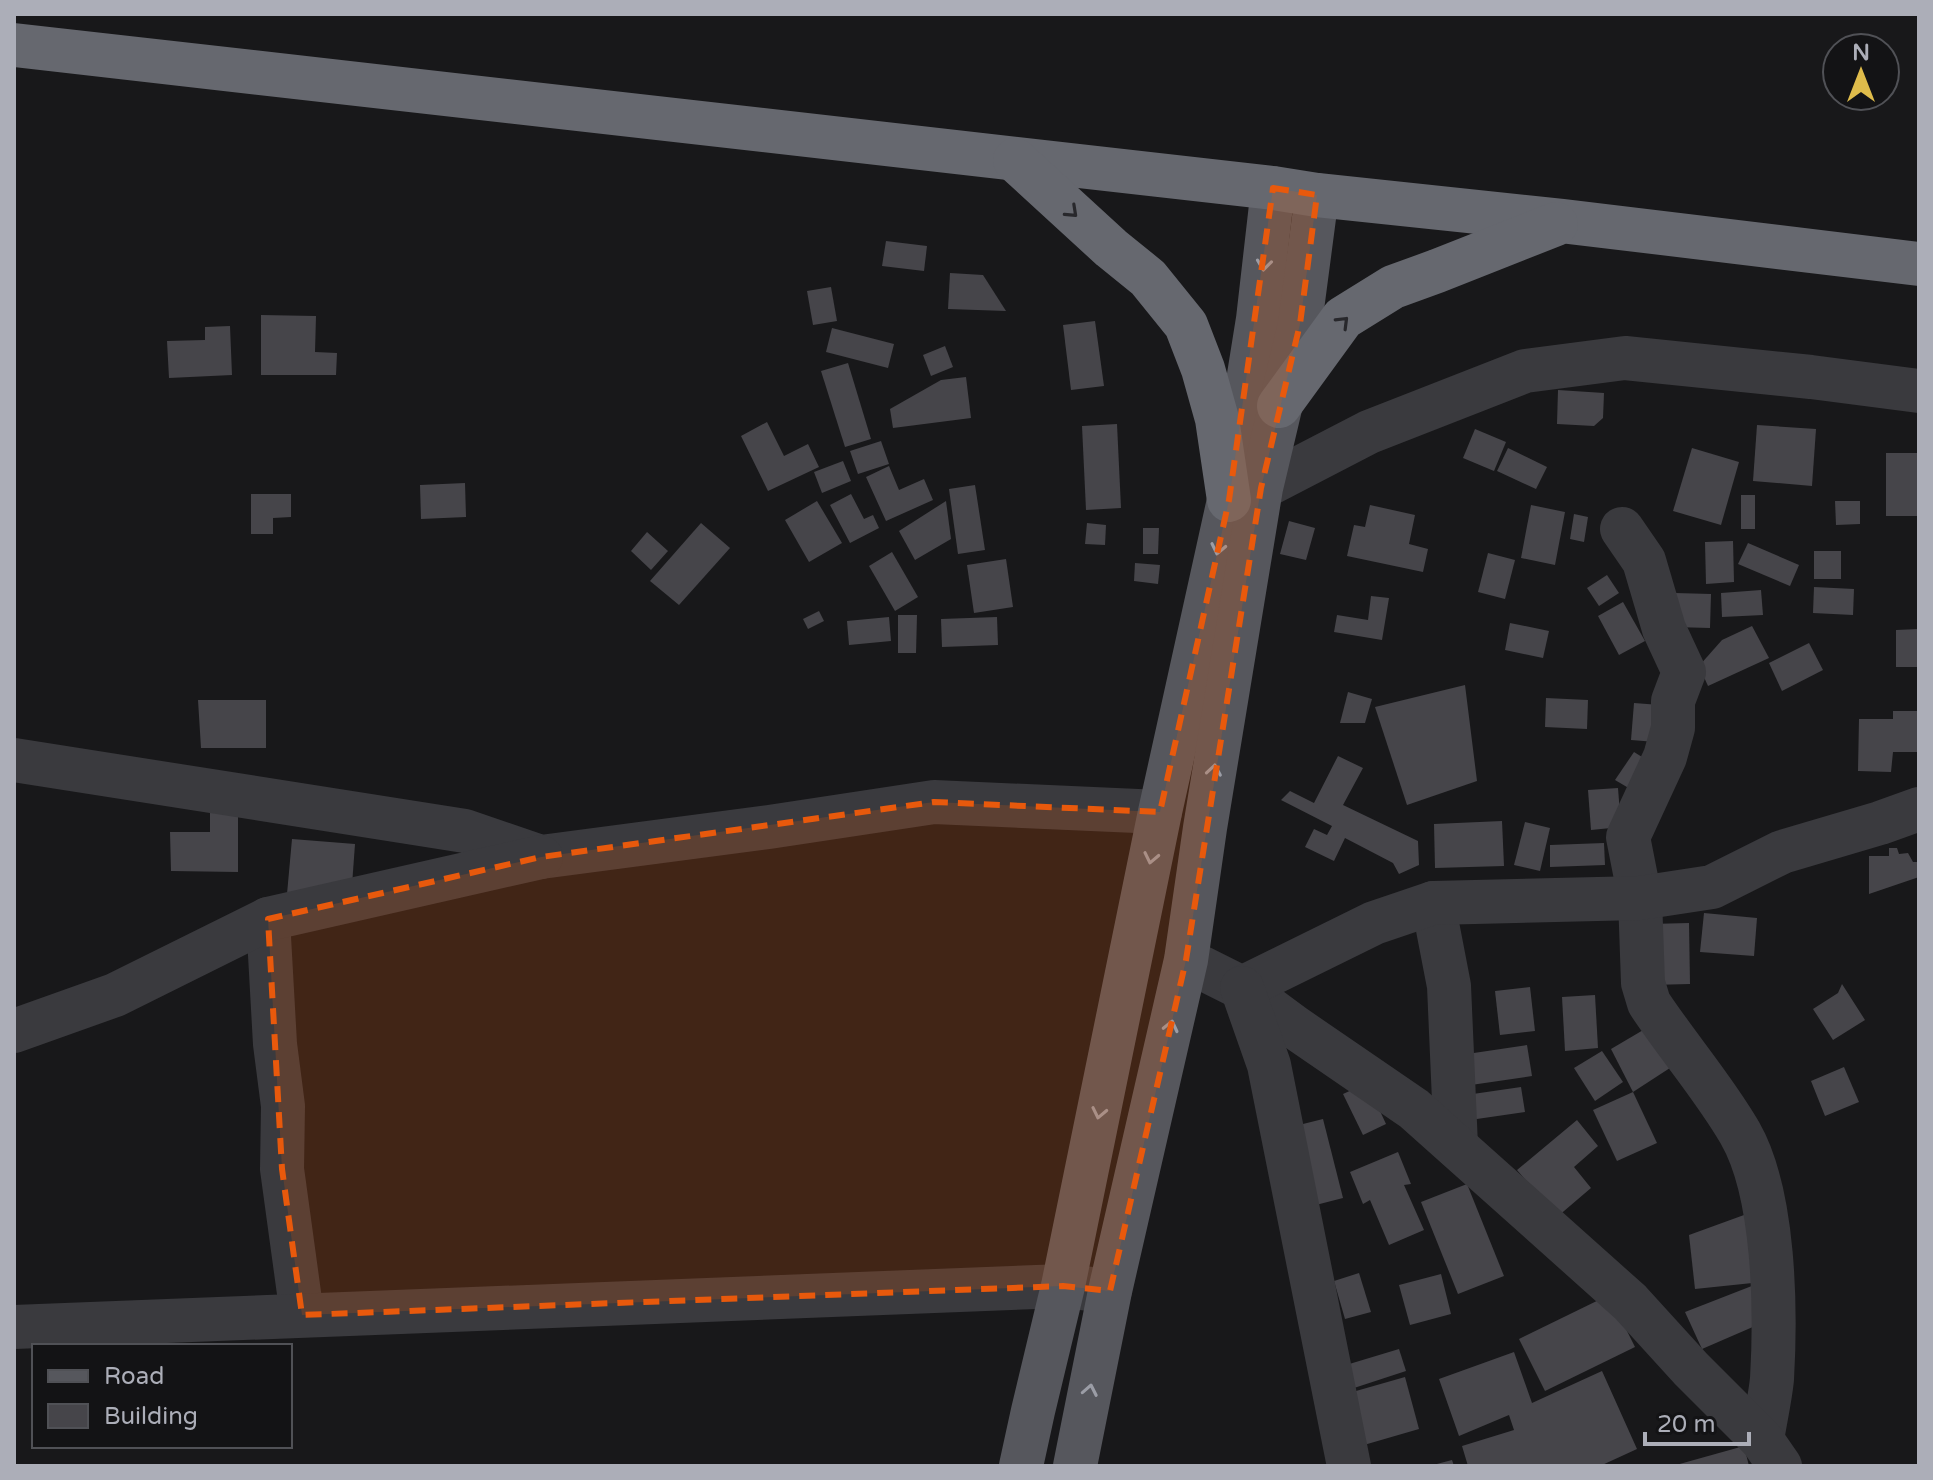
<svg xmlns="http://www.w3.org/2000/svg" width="1933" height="1480" font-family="'Varela Round',sans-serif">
<rect width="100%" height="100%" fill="#18181a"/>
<g fill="#46454a">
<path d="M886 241 927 246 924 271 882 266Z"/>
<path d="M950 273 983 275 1006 311 948 309Z"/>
<path d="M831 287 837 321 813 325 807 291Z"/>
<path d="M261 315 316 316 315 352 337 353 336 375H261Z"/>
<path d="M1095 321 1104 386 1071 390 1063 325Z"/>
<path d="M230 326 232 375 169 378 167 341 205 340V327Z"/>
<path d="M832 328 894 344 888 368 826 352Z"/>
<path d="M945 346 953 367 931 376 923 355Z"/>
<path d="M848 363 871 439 845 447 821 371Z"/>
<path d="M966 377 971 418 893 428 890 409 941 380Z"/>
<path d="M1558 390 1604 393 1603 418 1594 426 1557 424Z"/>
<path d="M767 422 784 456 808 444 819 467 768 491 741 436Z"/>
<path d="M1117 424 1121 508 1086 510 1082 426Z"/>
<path d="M1757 425 1816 429 1812 486 1753 481Z"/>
<path d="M1475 429 1506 442 1494 471 1463 458Z"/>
<path d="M881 441 889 464 858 474 850 451Z"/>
<path d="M1508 448 1547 467 1536 489 1497 471Z"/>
<path d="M1692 448 1739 462 1721 525 1673 511Z"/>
<rect x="1886" y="453" width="33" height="63"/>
<path d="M843 461 851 481 822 493 814 472Z"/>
<path d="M889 466 899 490 924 479 933 500 886 521 866 477Z"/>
<path d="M465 483 466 517 421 519 420 485Z"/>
<path d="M975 485 985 550 958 554 949 489Z"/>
<path d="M251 494H291V517L273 518V534H251Z"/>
<path d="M851 494 864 519 873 515 879 528 850 543 830 505Z"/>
<rect x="1741" y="495" width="14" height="34"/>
<path d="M817 501 842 543 809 562 785 520Z"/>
<path d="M946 501 951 539 915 560 899 531Z"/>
<path d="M1835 501H1860V524L1836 525Z"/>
<path d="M1370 505 1415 515 1409 544 1428 549 1423 572 1347 556 1354 525 1365 527Z"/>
<path d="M1531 505 1565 512 1555 565 1521 558Z"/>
<path d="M1574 514 1588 517 1584 542 1570 539Z"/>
<path d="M1289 521 1315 528 1306 560 1280 554Z"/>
<path d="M701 523 730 548 679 605 650 581Z"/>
<path d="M1087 523 1106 525 1105 545 1085 544Z"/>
<path d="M1143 528H1159L1158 554H1143Z"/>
<path d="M647 532 668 551 651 570 631 551Z"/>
<path d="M1733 541 1734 582 1706 584 1705 542Z"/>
<path d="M1748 543 1799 565 1790 586 1738 564Z"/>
<rect x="1814" y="551" width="27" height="28"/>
<path d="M892 552 918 597 895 611 869 566Z"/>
<path d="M1488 553 1515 560 1505 599 1478 592Z"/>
<path d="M1006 559 1013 607 974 613 967 565Z"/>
<path d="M1135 563 1160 565 1158 584 1134 581Z"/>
<path d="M1607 575 1619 593 1599 606 1587 588Z"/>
<path d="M1814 587 1854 589 1853 615 1813 613Z"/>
<path d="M1761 590 1763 615 1722 617 1721 593Z"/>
<path d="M1675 593 1711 594 1710 628 1674 627Z"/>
<path d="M1371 596 1389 598 1382 640 1334 632 1337 615 1368 620Z"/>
<path d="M1623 602 1645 641 1619 655 1598 616Z"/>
<path d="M819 611 824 621 808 629 803 619Z"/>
<path d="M898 615H917L916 653H898Z"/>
<path d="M889 617 891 641 849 645 847 621Z"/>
<path d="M997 617 998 645 942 647 941 619Z"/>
<path d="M1510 623 1549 631 1543 658 1505 650Z"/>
<path d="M1752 626 1769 658 1708 686 1699 666 1722 640Z"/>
<path d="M1919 629V667H1896V630Z"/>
<path d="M1809 643 1823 670 1782 691 1769 663Z"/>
<path d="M1465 685 1477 781 1407 805 1375 707Z"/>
<path d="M1348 692 1372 699 1365 723H1340Z"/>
<path d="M1546 698 1588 700 1587 729 1545 727Z"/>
<path d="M198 700H266V748H201Z"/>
<path d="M1634 703 1660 705 1656 742 1631 740Z"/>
<path d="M1893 711H1919V752H1893L1891 772 1858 771 1859 719H1893Z"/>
<path d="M1634 752 1650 762 1632 790 1615 780Z"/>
<path d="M1338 756 1363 768 1343 805 1418 841 1419 865 1399 874 1393 863 1345 838 1334 861 1305 847 1314 829 1327 835 1332 826 1281 800 1290 791 1314 803Z"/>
<path d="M1618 788 1621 827 1591 830 1588 790Z"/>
<path d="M210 796H238V872L171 871 170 832H210Z"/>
<path d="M1502 821 1504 866 1435 868 1434 824Z"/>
<path d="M1525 822 1550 828 1540 871 1514 865Z"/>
<path d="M292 839 355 844 351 899 287 894Z"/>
<path d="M1604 843 1605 865 1550 867V845Z"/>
<path d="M1889 848H1897L1899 854 1908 853 1913 862H1919V877L1869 894V856H1889Z"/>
<path d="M1704 913 1757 918 1754 956 1700 952Z"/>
<path d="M1689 923 1690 984 1651 985 1650 924Z"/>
<path d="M1842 984 1865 1020 1833 1040 1813 1009 1838 993Z"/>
<path d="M1530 987 1535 1031 1500 1035 1495 991Z"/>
<path d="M1595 995 1598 1048 1565 1051 1562 997Z"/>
<path d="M1650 1026 1673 1066 1633 1092 1611 1049Z"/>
<path d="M1527 1045 1532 1076 1471 1085 1467 1054Z"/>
<path d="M1602 1051 1623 1082 1595 1101 1574 1068Z"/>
<path d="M1844 1067 1859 1102 1825 1116 1811 1081Z"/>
<path d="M1367 1083 1386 1124 1363 1135 1343 1094Z"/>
<path d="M1521 1087 1525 1112 1470 1120 1466 1095Z"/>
<path d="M1633 1092 1657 1143 1617 1161 1593 1110Z"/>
<path d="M1323 1119 1343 1198 1308 1207 1287 1128Z"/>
<path d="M1577 1120 1598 1146 1574 1167 1591 1188 1557 1217 1517 1170Z"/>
<path d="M1398 1152 1411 1184 1404 1185 1424 1230 1389 1245 1370 1200 1363 1204 1350 1172Z"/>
<path d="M1467 1184 1504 1276 1458 1294 1421 1202Z"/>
<path d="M1755 1211 1762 1282 1695 1289 1689 1235Z"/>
<path d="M1359 1273 1371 1312 1345 1319 1334 1281Z"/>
<path d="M1441 1274 1451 1314 1410 1325 1399 1285Z"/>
<path d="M1762 1282V1323L1702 1349 1685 1312Z"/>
<path d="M1609 1295 1635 1347 1545 1391 1519 1339Z"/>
<path d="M1399 1349 1406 1371 1354 1388 1346 1365Z"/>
<path d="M1514 1352 1532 1403 1602 1371 1637 1449 1600 1466H1468L1462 1446 1514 1430 1509 1415 1459 1436 1439 1379Z"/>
<path d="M1405 1377 1419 1429 1357 1447 1342 1395Z"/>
<path d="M1744 1446 1749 1466H1676V1465Z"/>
<path d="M1452 1460 1454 1466H1433V1465Z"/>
</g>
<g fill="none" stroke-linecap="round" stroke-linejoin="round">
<g stroke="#3a3a3e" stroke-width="44">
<path d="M1261 488 1369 432 1525 371 1625 358 1811 377 1919 391"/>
<path d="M1622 529 1644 561 1664 629 1684 672 1673 701V728L1665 757 1628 837 1640 898 1643 983 1649 1003C1678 1047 1714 1088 1740 1133 1775 1194 1776 1310 1772 1379 1770 1399 1765 1420 1762 1440"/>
<path d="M14 760 465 831 541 857 769 827 934 802 1160 812"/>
<path d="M1433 903 1449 986 1456 1146"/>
<path d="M268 919 275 1044 283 1106 282 1169 302 1315"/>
<path d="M1186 960 1242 988 1293 1026 1414 1109 1630 1302 1691 1369 1762 1440 1780 1466"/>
<path d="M1242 988 1374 923 1433 903 1640 898 1712 887 1782 852 1880 823 1919 809"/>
<path d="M1242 988 1269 1065 1349 1466"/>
<path d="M14 1031 115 995 268 919 541 857"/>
<path d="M14 1327 1063 1286 1110 1291"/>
</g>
<g stroke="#56575d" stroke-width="44">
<path d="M1021 1466 1033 1411 1063 1286 1160 812 1229 500 1258 319 1273 188"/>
<path d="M1075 1466 1110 1291 1186 960 1205 828 1261 488 1300 324 1317 195"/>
</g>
<g stroke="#66686f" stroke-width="44">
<path d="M14 45 1273 188 1317 195 1562 221 1919 264"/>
<path d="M1015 160 1111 248 1148 278 1186 325 1203 369 1217 419 1229 500"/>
<path d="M1279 406 1343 318 1393 287 1437 271 1556 224"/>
</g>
</g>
<defs><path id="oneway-chevron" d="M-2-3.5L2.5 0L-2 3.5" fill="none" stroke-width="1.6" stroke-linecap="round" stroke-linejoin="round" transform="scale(2)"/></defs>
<g stroke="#28282c">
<use href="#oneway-chevron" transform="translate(1072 212) rotate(43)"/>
<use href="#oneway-chevron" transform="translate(1343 322) rotate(-45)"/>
</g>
<g stroke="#9b9da6">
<use href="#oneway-chevron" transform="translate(1264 265) rotate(97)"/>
<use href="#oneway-chevron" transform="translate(1218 549) rotate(102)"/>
<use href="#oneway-chevron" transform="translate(1214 770) rotate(-81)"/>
<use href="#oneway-chevron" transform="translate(1151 858) rotate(102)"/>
<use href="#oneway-chevron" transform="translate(1171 1026) rotate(-77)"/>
<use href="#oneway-chevron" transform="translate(1099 1113) rotate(102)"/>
<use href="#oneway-chevron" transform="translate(1090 1390) rotate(-79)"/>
</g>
<path fill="#e8590c" fill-opacity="0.2" stroke="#e8590c" stroke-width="6" stroke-dasharray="16 10" stroke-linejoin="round" d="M1273 188 1317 195 1300 324 1261 488 1186 960 1110 1291 1063 1286 302 1315 282 1169 268 919 541 857 934 802 1160 812 1229 500Z"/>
<rect width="1933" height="1480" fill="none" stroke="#acaeb8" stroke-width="32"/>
<rect x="32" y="1344" width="260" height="104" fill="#131315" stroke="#505156" stroke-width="2"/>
<rect x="48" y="1370" width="40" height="12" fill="#56575d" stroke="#505156" stroke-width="2"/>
<text x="104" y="1384" font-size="24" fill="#acaeb8">Road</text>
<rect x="48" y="1404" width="40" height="24" fill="#46454a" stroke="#505156" stroke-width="2"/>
<text x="104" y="1424" font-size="24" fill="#acaeb8">Building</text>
<g transform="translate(1861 72)"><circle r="38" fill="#131315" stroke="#505156" stroke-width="2"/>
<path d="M0-6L14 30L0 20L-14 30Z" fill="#dfbc4b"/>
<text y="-12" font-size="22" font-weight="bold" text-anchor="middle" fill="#acaeb8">N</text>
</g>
<path d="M1645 1432v12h104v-12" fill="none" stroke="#acaeb8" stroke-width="4"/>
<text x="1657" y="1432" font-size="24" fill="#acaeb8" stroke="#131315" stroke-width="6" paint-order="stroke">20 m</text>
</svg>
